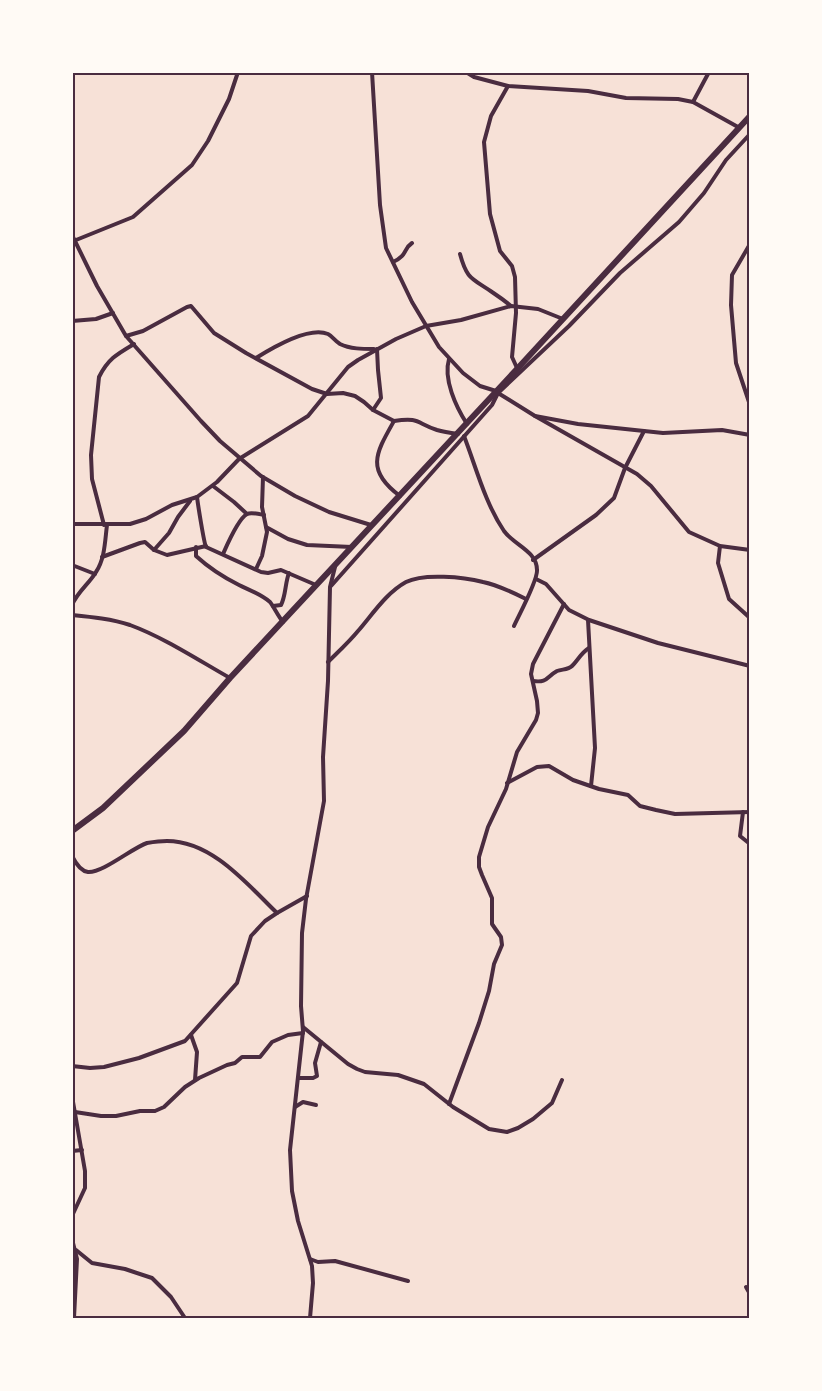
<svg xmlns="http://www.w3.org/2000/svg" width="822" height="1391" font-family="Roboto,sans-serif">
<rect width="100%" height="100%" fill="#f7e1d7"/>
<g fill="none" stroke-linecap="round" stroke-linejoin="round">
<g stroke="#4a2c40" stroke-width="4">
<path d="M372 72 380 205 386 248 412 302 439 347 463 373 480 386 496 391"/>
<path d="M466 72 474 77 508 86 588 91 626 98 678 99 693 102 738 127"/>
<path d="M508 86 491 116 484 142 490 214 500 251 512 266 515 277 516 313 512 357 517 368"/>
<path d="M693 102 709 72"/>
<path d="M72 235 97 286 126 336 201 421 220 441 261 476 295 496 329 512 371 525"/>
<path d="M76 240 133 217 192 165 208 141 229 99 238 72"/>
<path d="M750 244 732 275 731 305 736 363 750 405"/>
<path d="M460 254C467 280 472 278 492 292 498 296 505 301 511 306"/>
<path d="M393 262C408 255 403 249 412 243"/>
<path d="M72 321 96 319 113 313"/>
<path d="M126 336 143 331 187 307 191 306 214 333 246 353 312 389 327 394 343 393 355 396 364 402 373 410 394 421"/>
<path d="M256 358C272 348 309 326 328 334 332 336 335 341 340 344 350 349 363 349 374 349"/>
<path d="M449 359C443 379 456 407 467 424"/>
<path d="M498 393 535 416 578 424 663 433 722 430 750 435"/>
<path d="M373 410 381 398 378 370 377 349"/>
<path d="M535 416 637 474 651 486 689 532 720 546 750 550"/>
<path d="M464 436C476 467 485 503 504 531 514 545 537 551 537 570 538 580 519 615 514 626"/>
<path d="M213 486 234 502 247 514"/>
<path d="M400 496C365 470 376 453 394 421 420 417 416 423 437 430 444 432 451 433 458 434"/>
<path d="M197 497C198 505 204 543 206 547L261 572 268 573 281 570 316 585"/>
<path d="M72 524H130L146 519 172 505 197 497 217 482 239 459 308 416 348 367 358 360 396 339 426 326 461 320 511 306 538 309 563 319"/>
<path d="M104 525 92 479 91 455 99 377C108 359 117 354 134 344"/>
<path d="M266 527 288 539 307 545 352 547"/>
<path d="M720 546 718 563 729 599 750 618"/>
<path d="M196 547V556C208 567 223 577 239 585 249 590 261 594 270 602 274 607 278 616 283 622"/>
<path d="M154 550 169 533 178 517 190 501"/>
<path d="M223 554C227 545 238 519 247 514 251 512 259 514 264 515"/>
<path d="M102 557 140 543 145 542 154 550 167 555 206 546"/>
<path d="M533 560 596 515 614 498 625 468 644 431"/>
<path d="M72 565 95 574"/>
<path d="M256 569 262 556 267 532 262 507 263 477"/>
<path d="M536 579 546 584 569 610 589 620 658 643 750 666"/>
<path d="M331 586 492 405 498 393 569 326 620 273 679 222 704 193 726 160 750 134"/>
<path d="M72 605C78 591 89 584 96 572 105 559 105 540 107 525"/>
<path d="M273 606 281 605C286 595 285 583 289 573"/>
<path d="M72 615C92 617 112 619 130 625 165 638 198 660 230 678"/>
<path d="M588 620 595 748 591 786"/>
<path d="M328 662C338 652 349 642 358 631 372 615 386 593 406 582 423 573 464 577 483 582 498 585 512 592 526 599"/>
<path d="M533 681C548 683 546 677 557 671 562 669 568 670 572 666 578 660 581 653 589 648"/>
<path d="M507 783 537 767 549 766 573 780 599 789 628 795 640 806 656 810 675 814 750 812"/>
<path d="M743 812 740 836 750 844"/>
<path d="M72 856C75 862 81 871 88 872 103 873 132 848 147 843 153 842 161 841 167 841 212 841 247 884 277 913"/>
<path d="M303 1027 348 1064 357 1069 365 1072 398 1075 424 1084 453 1107 489 1129 507 1132 518 1128 533 1119 552 1103 562 1080"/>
<path d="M191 1035 197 1052 195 1080"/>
<path d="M72 1066 90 1068 104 1067 139 1058 185 1041 237 983 251 936 265 921 277 913 307 896"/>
<path d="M298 1078H313L317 1076 315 1063 321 1042"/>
<path d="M72 1096 85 1171V1188L72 1216"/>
<path d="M449 1104 479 1023 489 991 494 964 502 945 501 937 492 924V898L482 875 479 867V857L488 827 506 789 517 752 536 720 538 713 537 701 531 674 533 664 564 604"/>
<path d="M295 1107 303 1102 316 1105"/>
<path d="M75 1112 101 1116H116L140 1111H155L164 1107 185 1087 199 1078 227 1065 235 1063 242 1057H260L272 1042 288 1035 303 1033"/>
<path d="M72 1151 82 1150"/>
<path d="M72 1239 77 1259 74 1318"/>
<path d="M76 1250 92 1263 125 1269 152 1278 171 1297 185 1318"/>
<path d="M310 1259 318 1262 335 1261 408 1281"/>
<path d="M746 1287 750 1294"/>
<path d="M310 1318 313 1283 312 1266 298 1221 292 1191 290 1150 303 1031 301 1006 302 933 306 899 324 801 323 757 328 681 330 587 335 567"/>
</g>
<path stroke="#4a2c40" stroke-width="6" d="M72 831 103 808 184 731 230 678 517 369 750 116"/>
</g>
<rect width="822" height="1391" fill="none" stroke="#fffaf5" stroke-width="148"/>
<rect x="74" y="74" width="674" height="1243" fill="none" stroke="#4a2c40" stroke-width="2"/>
</svg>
